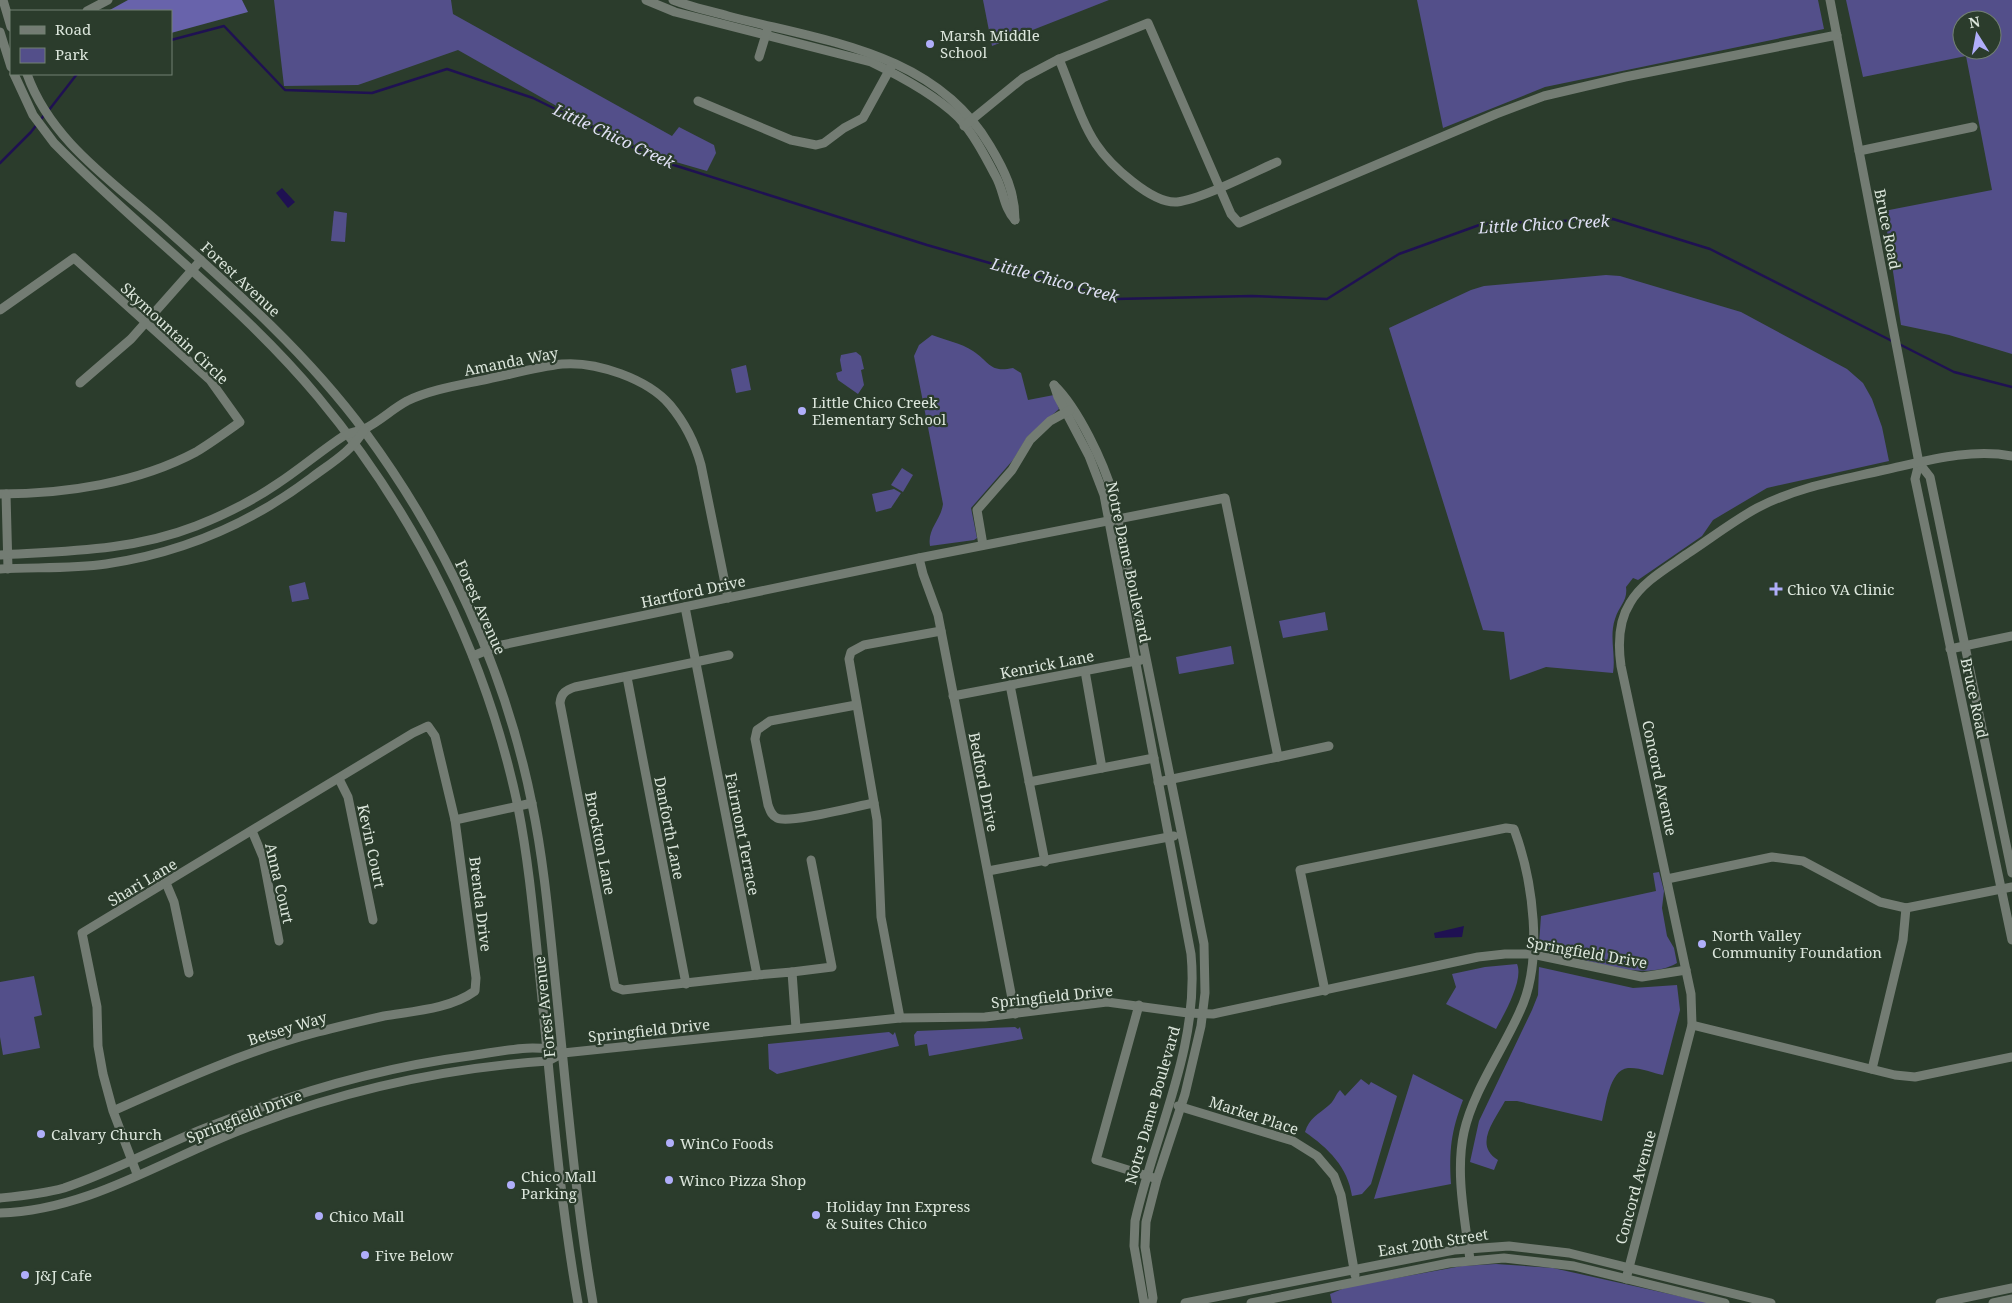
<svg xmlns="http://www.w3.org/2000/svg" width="2012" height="1303" font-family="'Noto Serif',serif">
<rect width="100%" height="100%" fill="#2b3c2c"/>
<g fill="#534f8a" fill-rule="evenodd">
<path d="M274 0H451L453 14 672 136 679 127 714 145 716 153 707 171 662 158 576 117 458 50 358 85 284 86Z"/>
<path d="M983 0H1109L992 46Z"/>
<path d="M1417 0H1818L1824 29 1545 87 1443 128Z"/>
<path d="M1846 0H2012V354L1949 335 1901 325 1884 211 1992 190 1966 56 1863 77ZM1962 20H1992V50H1962Z"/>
<path d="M334 211 347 213 345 242 331 241Z"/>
<path d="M1606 275 1620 276 1741 312 1847 369 1863 383 1872 399 1882 427 1889 461 1767 488 1713 520 1702 536 1638 580 1633 578 1626 587C1628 601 1619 606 1615 619 1609 637 1616 655 1613 673L1546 667 1510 680 1504 632 1483 630 1389 328 1471 290 1484 286Z"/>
<path d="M932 335C945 340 961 343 973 351 990 362 989 373 1013 368L1021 373 1028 400 1054 395 1059 409 1027 437 1013 460 971 508 977 538 974 540 930 546C927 529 941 520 943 504L914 356 919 345Z"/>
<path d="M856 352 861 356 864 369 861 370 864 385 858 394 838 380 836 373 842 371 840 360 841 355Z"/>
<path d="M746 365 751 390 736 393 731 369Z"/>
<path d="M902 468 913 475 903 492 891 485Z"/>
<path d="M894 489 901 493 891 508 876 512 872 494Z"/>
<path d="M305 582 309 599 292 602 289 586Z"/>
<path d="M1325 612 1328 630 1283 638 1279 621Z"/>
<path d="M1231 646 1234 664 1179 674 1176 657Z"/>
<path d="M1659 872 1664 891 1662 908 1667 936 1674 948 1677 963C1641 984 1580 957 1542 947L1539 944 1541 916 1656 891 1653 873Z"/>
<path d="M1517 964C1524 980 1504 1014 1496 1029L1446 1004 1456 987 1452 974 1485 967Z"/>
<path d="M1539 967 1633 988 1677 985 1680 1010 1663 1075C1653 1073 1639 1067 1628 1068 1609 1070 1606 1106 1602 1121L1517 1101H1505C1495 1120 1473 1145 1498 1160L1494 1170 1470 1162 1479 1121 1532 1010 1538 995Z"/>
<path d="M34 976 42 1015 34 1017 40 1048 3 1055 0 1037V982Z"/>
<path d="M1015 1027 1018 1029 1020 1027 1023 1039 929 1056 927 1044 915 1046 914 1035 917 1031Z"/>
<path d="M889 1032 893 1035 895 1032 899 1046 777 1074 769 1069 768 1044Z"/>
<path d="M1413 1074 1463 1100C1451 1132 1449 1150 1451 1184L1374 1199Z"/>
<path d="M1361 1079 1369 1085 1371 1082 1397 1096 1371 1184 1362 1194 1352 1196C1348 1167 1328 1148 1305 1132 1309 1118 1319 1114 1328 1106 1334 1102 1335 1095 1340 1090L1345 1096Z"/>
<path d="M1496 1264 1553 1268 1710 1303H1332L1330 1294 1347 1287 1462 1266Z"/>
</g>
<path fill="#6863ab" d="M128 0H242L248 12 171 33V11H108Z"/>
<g fill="#1f1152">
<path d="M282 188 295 202 288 208 276 193Z"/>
<path d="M1464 926 1462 937 1435 938 1434 933Z"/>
</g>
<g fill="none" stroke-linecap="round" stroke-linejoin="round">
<g stroke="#1f1152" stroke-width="2.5">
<path d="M171 40 224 26 285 90 372 93 447 69 533 98 661 161 927 245 1115 299 1252 296 1327 299 1399 254 1482 224 1613 219 1710 249 1892 341"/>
<path d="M49 110 77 74"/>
<path d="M0 163 31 132 45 114"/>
<path d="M1899 344 1954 372 2012 387"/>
</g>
<g stroke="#737c73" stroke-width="9">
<path d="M3 0 11 27"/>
<path d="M646 0 675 12 871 62C900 76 934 94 958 117 973 133 985 156 995 175 1004 190 1003 207 1015 220"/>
<path d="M673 0C691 7 710 11 728 16 824 41 935 52 990 146 1005 171 1015 192 1015 220"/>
<path d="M1830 0 1919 463 1915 479 2012 940"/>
<path d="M87 11 108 0"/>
<path d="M0 32 11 67"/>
<path d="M759 57 767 31"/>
<path d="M1059 59C1070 85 1081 122 1096 144 1110 165 1152 204 1177 202 1202 199 1252 173 1277 162"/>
<path d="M14 74 33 115 54 143C139 230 240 303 318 397 417 516 486 655 518 807 529 863 534 921 540 979 551 1087 559 1196 578 1303"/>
<path d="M27 74C51 142 115 183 167 230 237 292 309 356 365 432 446 542 505 669 532 804 544 862 549 921 555 979 566 1087 575 1196 593 1303"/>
<path d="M698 101 791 140 816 145 824 143 844 128 863 118 891 67"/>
<path d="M964 126 1023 78 1057 60 1148 23 1231 214 1239 223 1496 114 1544 96 1625 77 1837 35"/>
<path d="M1859 151 1973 127"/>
<path d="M0 310 74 258 210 380 240 422C226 432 211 443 196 452 138 483 65 494 0 494"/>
<path d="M80 383 131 339 201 260"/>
<path d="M1054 385C1078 408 1104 463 1113 495L1204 944 1205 993 1201 1026 1185 1094 1157 1179 1146 1222 1145 1247 1153 1298 1152 1303"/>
<path d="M1054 385 1058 397 1089 456 1104 495 1191 954C1200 1047 1155 1132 1135 1221L1134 1246 1144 1303"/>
<path d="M1919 463 1930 477 2012 873"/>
<path d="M6 494 8 569"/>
<path d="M983 545 977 510 1012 470 1030 440 1050 421 1070 410"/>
<path d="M0 555C67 551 132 551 196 526 224 515 252 501 277 484 300 469 322 450 345 435 351 432 358 432 364 429 379 422 392 409 407 401 432 389 461 385 488 379 512 374 537 367 562 364 596 361 648 379 670 405 685 423 695 443 701 465L728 598"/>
<path d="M919 558 923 574 938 615 1015 1014"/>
<path d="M0 569C35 567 71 569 106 564 181 553 251 523 311 478 331 463 352 451 364 430"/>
<path d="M685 607 757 975 792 972 796 1028"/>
<path d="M1950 649 2012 636"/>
<path d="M729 655 575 687C566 690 561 693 560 703L615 987 623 990 757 975"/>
<path d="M473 656 497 646 919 558 1225 498 1278 757 1158 782"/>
<path d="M1085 671 1102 768"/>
<path d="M627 677 686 984"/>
<path d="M1010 685 1045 862"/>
<path d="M953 696 1141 660"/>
<path d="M856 705 770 721 757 730 755 739 768 805C770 810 771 815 777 818 789 824 857 806 874 803"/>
<path d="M1278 757 1329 746"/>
<path d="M339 779 348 797 373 920"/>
<path d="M1029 782 1154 758"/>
<path d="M455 820 532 803"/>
<path d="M252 831 263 857 279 941"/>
<path d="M988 871 1174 836"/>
<path d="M1667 879 1772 857 1803 861 1880 902 1906 908 2012 887"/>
<path d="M166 883 174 902 189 973"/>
<path d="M792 972 832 967 811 860"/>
<path d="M1325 991 1300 870 1506 828 1514 829C1533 880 1544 960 1520 1011 1503 1050 1473 1091 1464 1132 1455 1173 1465 1219 1470 1260"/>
<path d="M1139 1005 1096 1160 1154 1178"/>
<path d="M900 1018 881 917 877 820 849 659 851 652 864 645 941 631"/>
<path d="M1692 1025 1895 1075 1915 1077 2012 1057"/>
<path d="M1872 1069 1903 940 1906 908"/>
<path d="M1178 1106 1293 1141 1317 1156 1334 1176 1341 1195 1355 1275"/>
<path d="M113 1111C180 1081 246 1051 318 1032 340 1026 362 1021 384 1016 414 1011 450 1009 475 991L476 978 455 820 435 736 428 726 413 733 82 933 97 1007 98 1046 103 1074 113 1111 137 1174"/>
<path d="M0 1198C21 1196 43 1194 64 1188 112 1172 156 1148 203 1129 290 1094 377 1068 469 1056 499 1052 535 1042 563 1053"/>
<path d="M0 1213C88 1211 166 1158 246 1128 342 1091 445 1068 548 1061L563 1053 900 1018 985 1017 1107 1002 1188 1013 1213 1014 1478 957 1505 954H1532L1642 977 1686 970"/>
<path d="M1626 1279 1692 1025 1691 994 1621 666C1618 645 1618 622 1630 603 1642 582 1667 568 1687 554 1710 539 1733 521 1757 508 1797 487 1841 480 1884 470 1926 461 1970 448 2012 456"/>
<path d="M1185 1303 1454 1250 1509 1246 1569 1253 1771 1303"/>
<path d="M1251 1303 1449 1263 1504 1258 1574 1266 1725 1303"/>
<path d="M1940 1303 2012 1288"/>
<path d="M1993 1303 2012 1299"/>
</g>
</g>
<g fill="#b0aefa" stroke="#2b3c2c" stroke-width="2">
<circle cx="930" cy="44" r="5"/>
<circle cx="802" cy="411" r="5"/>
<path d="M1773.5 581.5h5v5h5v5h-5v5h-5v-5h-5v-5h5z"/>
<circle cx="1702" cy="944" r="5"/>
<circle cx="41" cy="1134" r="5"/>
<circle cx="670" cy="1143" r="5"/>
<circle cx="669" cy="1180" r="5"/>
<circle cx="511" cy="1185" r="5"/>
<circle cx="816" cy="1215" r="5"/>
<circle cx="319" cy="1216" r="5"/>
<circle cx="365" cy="1255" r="5"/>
<circle cx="25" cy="1275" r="5"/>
</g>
<g text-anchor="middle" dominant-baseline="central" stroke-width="4.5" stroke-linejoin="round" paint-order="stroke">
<g font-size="15" fill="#dce6dc" stroke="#2b3c2c" text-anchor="start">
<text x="940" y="35">Marsh Middle<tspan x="940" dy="17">School</tspan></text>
<text x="812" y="402">Little Chico Creek<tspan x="812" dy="17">Elementary School</tspan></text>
<text x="1787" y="589">Chico VA Clinic</text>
<text x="1712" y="935">North Valley<tspan x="1712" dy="17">Community Foundation</tspan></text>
<text x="51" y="1134">Calvary Church</text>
<text x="680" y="1143">WinCo Foods</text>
<text x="521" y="1176">Chico Mall<tspan x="521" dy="17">Parking</tspan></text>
<text x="679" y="1180">Winco Pizza Shop</text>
<text x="826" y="1206">Holiday Inn Express<tspan x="826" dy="17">&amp; Suites Chico</tspan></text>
<text x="329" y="1216">Chico Mall</text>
<text x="375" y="1255">Five Below</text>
<text x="35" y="1275">J&amp;J Cafe</text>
</g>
<g font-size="15" fill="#dce6dc" stroke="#2b3c2c">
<text transform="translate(1888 229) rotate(79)">Bruce Road</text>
<text transform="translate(241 279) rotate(43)">Forest Avenue</text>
<text transform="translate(175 333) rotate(43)">Skymountain Circle</text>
<text transform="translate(511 361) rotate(-11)">Amanda Way</text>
<text transform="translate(1129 562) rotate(78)">Notre Dame Boulevard</text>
<text transform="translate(693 591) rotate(-12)">Hartford Drive</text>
<text transform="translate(481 607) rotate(66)">Forest Avenue</text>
<text transform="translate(1047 664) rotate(-11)">Kenrick Lane</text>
<text transform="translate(1975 698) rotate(78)">Bruce Road</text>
<text transform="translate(1660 778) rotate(78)">Concord Avenue</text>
<text transform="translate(984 782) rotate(79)">Bedford Drive</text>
<text transform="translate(670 828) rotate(79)">Danforth Lane</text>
<text transform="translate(743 834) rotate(79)">Fairmont Terrace</text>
<text transform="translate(601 843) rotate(79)">Brockton Lane</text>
<text transform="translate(372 846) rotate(78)">Kevin Court</text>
<text transform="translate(142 882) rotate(-31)">Shari Lane</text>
<text transform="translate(280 883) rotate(77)">Anna Court</text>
<text transform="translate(481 904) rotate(83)">Brenda Drive</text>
<text transform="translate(1587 952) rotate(10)">Springfield Drive</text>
<text transform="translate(1052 996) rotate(-6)">Springfield Drive</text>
<text transform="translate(544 1007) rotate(-96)">Forest Avenue</text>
<text transform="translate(287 1028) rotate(-17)">Betsey Way</text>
<text transform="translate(649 1030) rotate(-6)">Springfield Drive</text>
<text transform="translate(1152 1105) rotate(-74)">Notre Dame Boulevard</text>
<text transform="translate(1254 1115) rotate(18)">Market Place</text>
<text transform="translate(244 1116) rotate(-21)">Springfield Drive</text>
<text transform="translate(1635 1187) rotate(-75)">Concord Avenue</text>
<text transform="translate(1433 1242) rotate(-9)">East 20th Street</text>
</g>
<g font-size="16" font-style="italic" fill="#e1e1f6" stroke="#2b3c2c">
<text transform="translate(614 136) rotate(25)">Little Chico Creek</text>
<text transform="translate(1544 224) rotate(-3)">Little Chico Creek</text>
<text transform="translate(1055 280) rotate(15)">Little Chico Creek</text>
</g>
</g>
<rect x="10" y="10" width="162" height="65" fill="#2b3c2c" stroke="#728072"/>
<rect x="20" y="26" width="25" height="8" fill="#737c73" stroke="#728072"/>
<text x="55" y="35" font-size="15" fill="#dce6dc">Road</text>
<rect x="20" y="48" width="25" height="15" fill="#534f8a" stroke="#728072"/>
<text x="55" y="60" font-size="15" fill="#dce6dc">Park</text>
<g transform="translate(1977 35) rotate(349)"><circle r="24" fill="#2b3c2c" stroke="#728072"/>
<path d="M0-4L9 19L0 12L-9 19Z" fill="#b0aefa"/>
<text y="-8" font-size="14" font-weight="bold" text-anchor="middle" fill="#dce6dc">N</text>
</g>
</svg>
